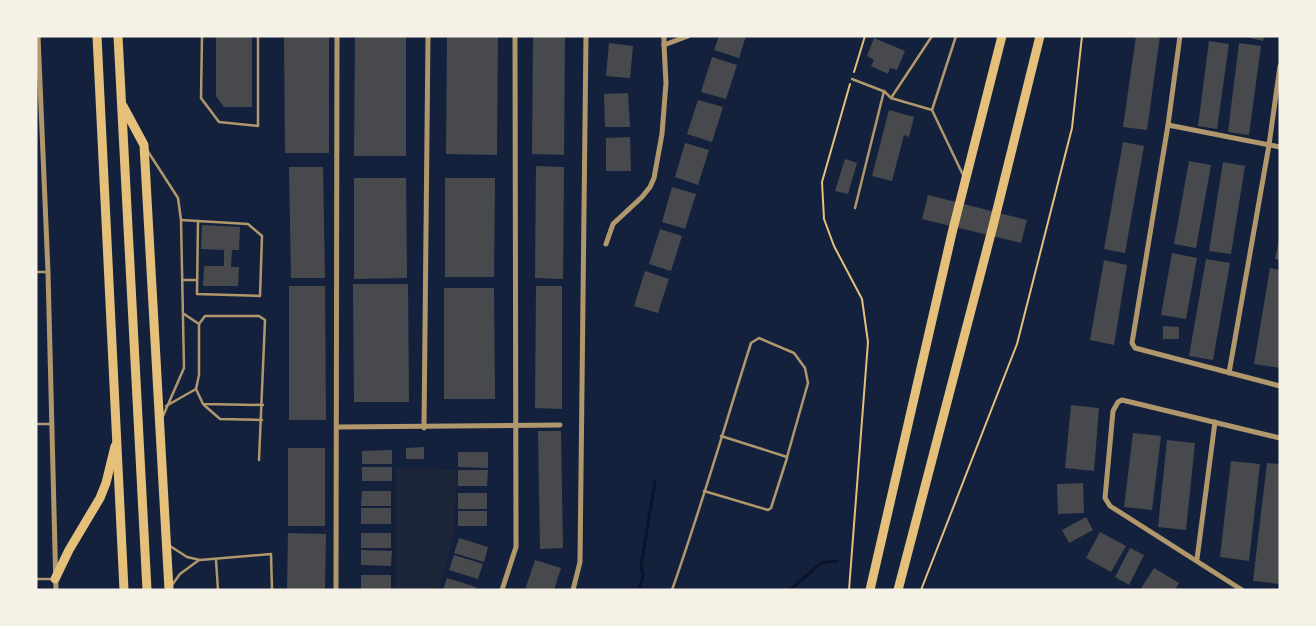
<svg xmlns="http://www.w3.org/2000/svg" width="1316" height="626" font-family="'Work Sans',sans-serif">
<rect width="100%" height="100%" fill="#14213d"/>
<path fill="#1d2539" d="M396 468 457 470 454 535 438 590H396Z"/>
<g fill="none" stroke-linecap="round" stroke-linejoin="round">
<g stroke="#0b132b" stroke-width="3">
<path d="M639 590 643 576 641 566 655 481"/>
<path d="M790 590 821 563 837 561"/>
</g>
</g>
<g fill="#48494c">
<path d="M216 36H252V107H224L216 96Z"/>
<path d="M284 36H329V153H285Z"/>
<path d="M355 36H406V156H354Z"/>
<path d="M447 36H498L497 155 446 154Z"/>
<path d="M533 36H565L564 155 532 154Z"/>
<path d="M719 36H746L739 58 714 50Z"/>
<path d="M1136 36H1160L1147 130 1123 127Z"/>
<path d="M1242 36H1264L1263 41Z"/>
<path d="M874 38 905 51 897 70 890 68 888 74 871 66 874 60 867 56Z"/>
<path d="M1209 41 1229 44 1217 129 1198 126Z"/>
<path d="M609 43 633 46 630 78 606 76Z"/>
<path d="M1239 43 1261 46 1249 135 1228 132Z"/>
<path d="M712 57 737 65 726 99 701 92Z"/>
<path d="M628 93 630 127H605L604 94Z"/>
<path d="M698 100 723 107 712 142 687 134Z"/>
<path d="M889 110 914 117 909 137 904 135 892 181 872 176Z"/>
<path d="M630 137 631 171H606V138Z"/>
<path d="M1123 142 1144 146 1125 253 1104 249Z"/>
<path d="M685 143 709 150 698 185 675 177Z"/>
<path d="M845 159 857 163 848 194 835 191Z"/>
<path d="M1189 161 1211 165 1196 248 1174 244Z"/>
<path d="M1223 162 1245 166 1231 254 1209 251Z"/>
<path d="M536 166 564 167 563 279 535 278Z"/>
<path d="M289 167H323L325 278H291Z"/>
<path d="M354 178H406L407 278 354 279Z"/>
<path d="M445 178H495L494 277H445Z"/>
<path d="M672 187 696 194 685 229 662 222Z"/>
<path d="M928 195 1027 220 1021 243 922 219Z"/>
<path d="M202 225 240 227 239 250H232L231 267H239L238 286H203L204 266H224V250L201 249Z"/>
<path d="M660 229 682 236 671 271 649 264Z"/>
<path d="M1279 240H1280V260L1275 259Z"/>
<path d="M1172 253 1197 258 1186 319 1161 315Z"/>
<path d="M1206 259 1230 263 1213 360 1189 356Z"/>
<path d="M1104 260 1127 265 1114 345 1090 340Z"/>
<path d="M1270 268 1280 270V368L1254 364Z"/>
<path d="M645 271 669 279 658 313 634 306Z"/>
<path d="M353 284H408L409 402H354Z"/>
<path d="M289 286H325L326 420H289Z"/>
<path d="M536 286H562V409L535 408Z"/>
<path d="M444 288H494L495 399H444Z"/>
<path d="M1163 326 1179 327V339H1163Z"/>
<path d="M1071 405 1099 408 1094 471 1065 468Z"/>
<path d="M538 431H561L563 548 540 549Z"/>
<path d="M1133 433 1161 436 1152 510 1124 507Z"/>
<path d="M1167 440 1195 443 1186 530 1158 527Z"/>
<path d="M424 447V459H406V448Z"/>
<rect x="288" y="448" width="37" height="78"/>
<path d="M392 450V464H362V451Z"/>
<path d="M458 452H488V468L458 467Z"/>
<path d="M1231 461 1260 464 1249 561 1220 557Z"/>
<path d="M1267 463 1280 464V584L1253 581Z"/>
<rect x="362" y="467" width="30" height="14"/>
<path d="M458 470H488L487 486H458Z"/>
<path d="M1083 483 1084 513 1058 514 1057 484Z"/>
<path d="M362 491H391V506H361Z"/>
<rect x="458" y="493" width="29" height="16"/>
<rect x="361" y="508" width="30" height="16"/>
<rect x="458" y="511" width="29" height="15"/>
<path d="M1086 517 1093 530 1069 543 1062 530Z"/>
<path d="M1100 532 1126 546 1111 572 1086 558Z"/>
<path d="M288 533 326 534 325 590H287Z"/>
<rect x="361" y="533" width="30" height="15"/>
<path d="M459 538 488 547 484 562 454 553Z"/>
<path d="M1130 548 1144 555 1129 585 1115 577Z"/>
<path d="M361 550 392 551 391 566 361 565Z"/>
<path d="M454 555 483 564 478 579 449 570Z"/>
<path d="M535 560 561 568 554 590H525Z"/>
<path d="M1154 568 1179 583 1175 590H1140Z"/>
<rect x="361" y="575" width="30" height="15"/>
<path d="M447 578 476 587 475 590H443Z"/>
</g>
<g fill="none" stroke-linecap="round" stroke-linejoin="round">
<g stroke="#e5c07b" stroke-width="2">
<path d="M854 72 865 36"/>
<path d="M849 590 868 342 862 299 834 246 824 219 822 182 850 84"/>
<path d="M921 590 1017 344 1072 128 1082 36"/>
</g>
<g stroke="#b1986c" stroke-width="2.5">
<path d="M202 36 201 98 219 122 258 126V36"/>
<path d="M852 79 883 91"/>
<path d="M891 98 932 36"/>
<path d="M932 110 956 36"/>
<path d="M147 150 178 198 181 220 184 368 163 416"/>
<path d="M855 208 884 91 891 98 932 110 964 177"/>
<path d="M181 220 248 224 262 236 260 296 197 294 198 221"/>
<path d="M36 272H47"/>
<path d="M184 280H197"/>
<path d="M199 324 205 316H259L265 320 259 460"/>
<path d="M196 389 203 404 263 405"/>
<path d="M204 405 220 419 262 420"/>
<path d="M166 406 196 389 199 375V324L184 314"/>
<path d="M36 424H50"/>
<path d="M704 491 768 510 771 508 787 458"/>
<path d="M170 546 187 557 200 560 271 554 272 590"/>
<path d="M216 560 218 590"/>
<path d="M36 579H54"/>
<path d="M172 585 180 574 199 560"/>
<path d="M672 590C701 508 725 425 751 343L759 338 794 353 805 368 808 383 787 457 721 436"/>
</g>
<g stroke="#b1986c" stroke-width="5">
<path d="M38 36 48 272 56 590"/>
<path d="M664 36V45L688 36"/>
<path d="M1180 36 1168 125 1132 343 1135 348 1280 386"/>
<path d="M1168 125 1280 147"/>
<path d="M606 244 613 224 642 197 650 187 654 178 662 134 666 83 664 45"/>
<path d="M1229 373 1269 145 1280 66"/>
<path d="M337 427 560 425"/>
<path d="M424 428 428 36"/>
<path d="M1197 559 1215 422"/>
<path d="M336 590 337 36"/>
<path d="M502 590 516 547 515 36"/>
<path d="M573 590 580 562 586 36"/>
<path d="M1242 590 1110 506 1105 498 1113 411 1118 402 1122 400 1280 438"/>
</g>
<g stroke="#e5c07b" stroke-width="9">
<path d="M97 36 124 590"/>
<path d="M118 36 147 590"/>
<path d="M123 106 144 145 169 590"/>
<path d="M55 579 69 550 100 498 106 483 115 446"/>
<path d="M870 590 952 233 1002 36"/>
<path d="M898 590 993 226 1040 36"/>
</g>
</g>
<rect width="1316" height="626" fill="none" stroke="#f6f1e7" stroke-width="75"/>
</svg>
